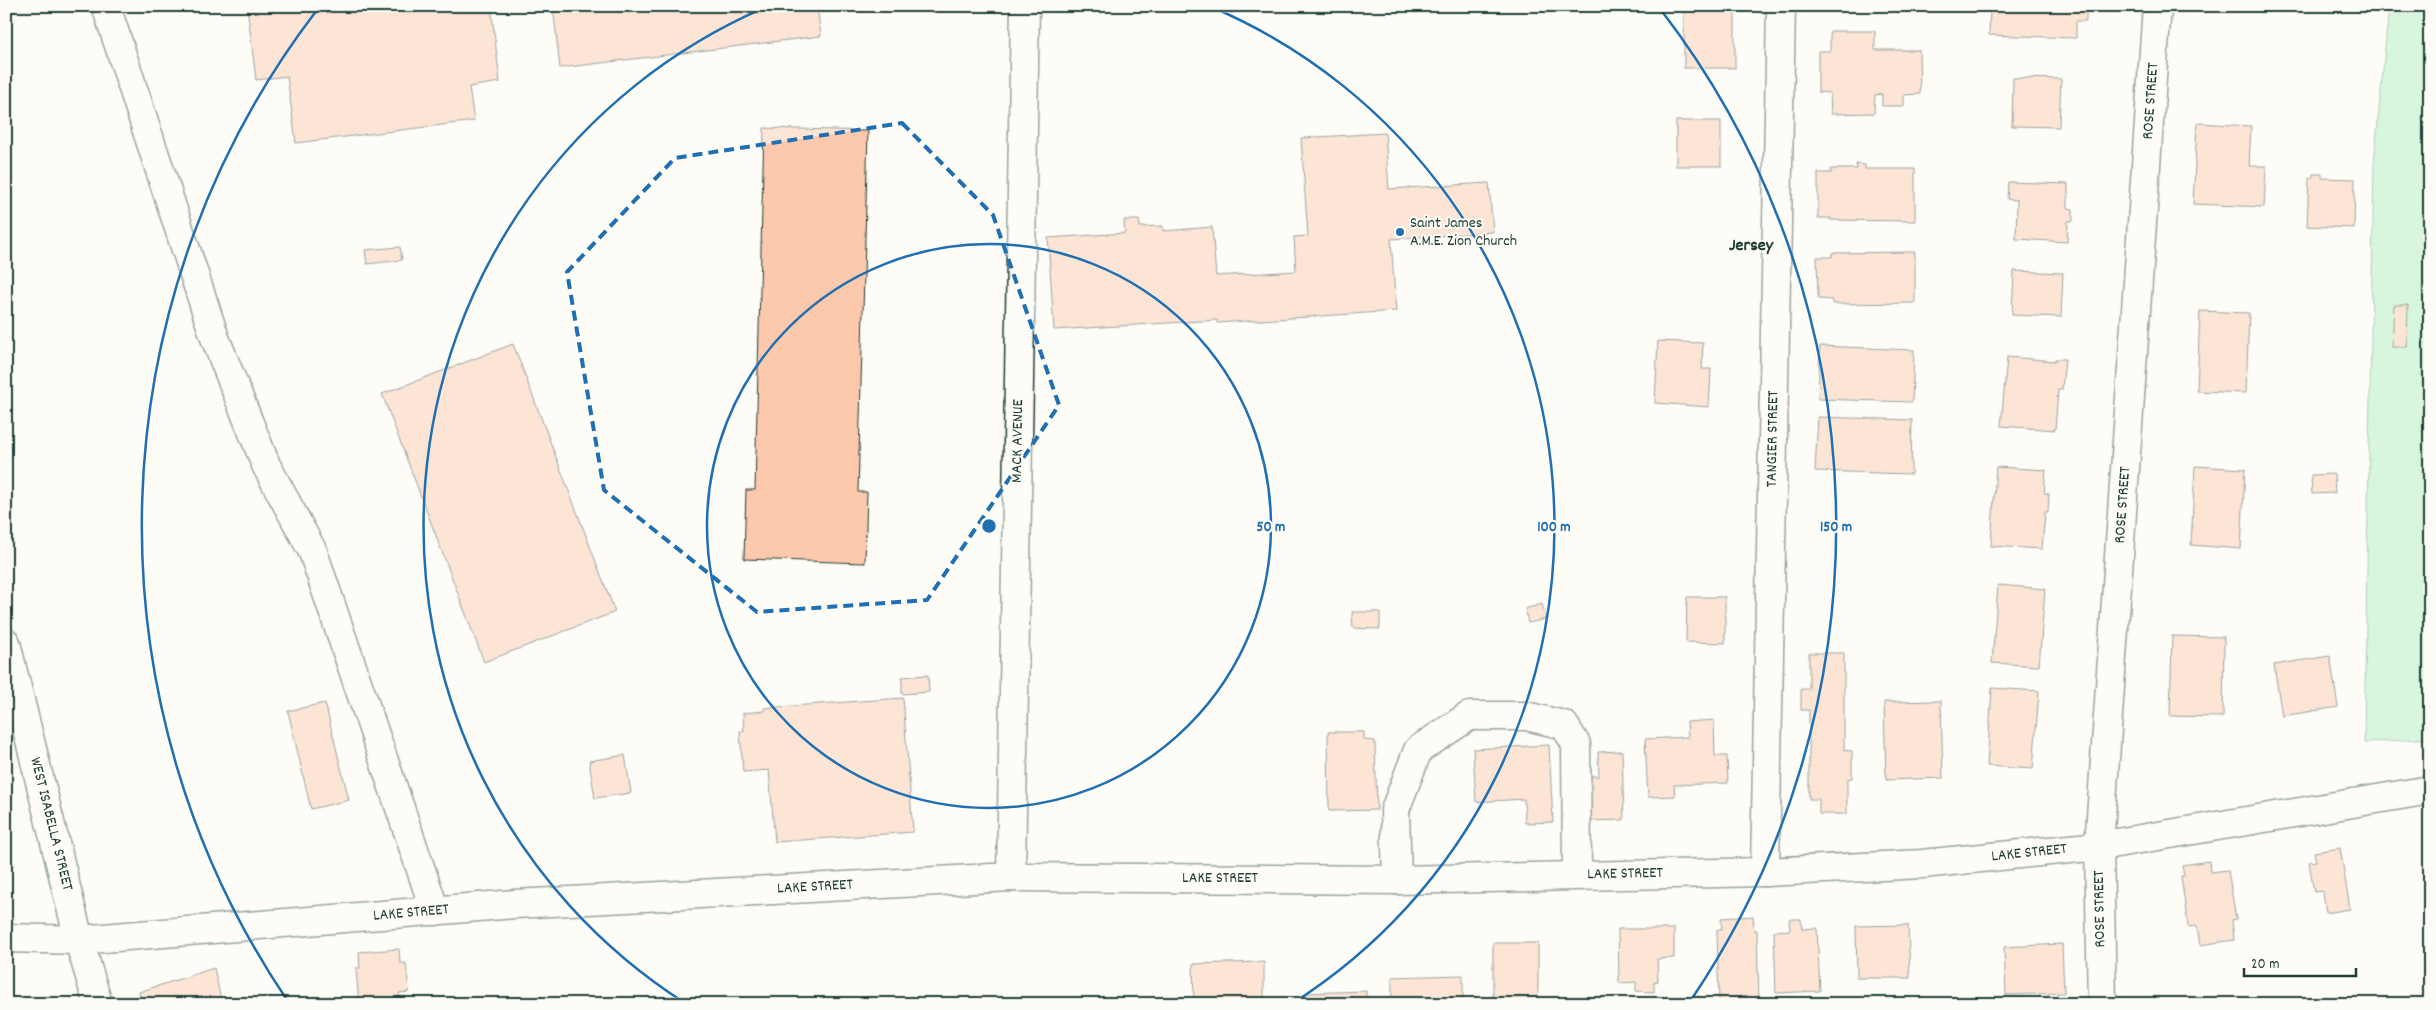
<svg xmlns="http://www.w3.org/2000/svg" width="2436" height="1010" font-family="Dekko,sans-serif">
<rect width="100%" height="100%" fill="#fdfcf7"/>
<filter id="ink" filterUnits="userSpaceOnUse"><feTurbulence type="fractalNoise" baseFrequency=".02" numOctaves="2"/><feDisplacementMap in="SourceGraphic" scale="10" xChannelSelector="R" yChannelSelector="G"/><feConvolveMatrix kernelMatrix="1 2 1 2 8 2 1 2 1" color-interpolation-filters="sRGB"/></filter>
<g filter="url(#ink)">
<path fill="#a9efbc" stroke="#649678" d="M2389 6H2430V738L2364 743 2374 163Z"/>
<g fill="#fdc9ad" stroke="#1f3d34">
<path d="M247 6H491L500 82 469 87 474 121 296 143 287 76 256 80Z"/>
<path d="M553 6H817L821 36 560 68Z"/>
<rect x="1684" y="6" width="51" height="62"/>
<path d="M1990 6H2086V21H2076V38L1989 35Z"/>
<path d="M1830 31H1875V50H1919L1920 94 1904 95V106H1882V94L1875 95 1874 113 1831 114 1830 93 1818 92V51H1830Z"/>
<path d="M2013 78 2061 79 2059 127 2012 126Z"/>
<rect x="1676" y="121" width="45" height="45"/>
<path d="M2197 123 2251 126 2249 166H2266L2264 207 2193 204Z"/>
<path d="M764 128 868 131 858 492H867L865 563 744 559 746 490H755Z"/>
<path d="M1385 133 1389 189 1489 183 1493 232 1391 239 1396 311 1217 323V320L1054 330 1048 238 1125 233 1124 220H1139L1140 227 1163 226V231L1212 227 1216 276 1296 271 1294 237 1308 236 1301 138Z"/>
<path d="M1856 164 1865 165V169H1915V221L1830 220 1831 218H1818V173H1831V169H1857Z"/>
<path d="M2313 174H2322V178L2355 179 2354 228 2307 226 2309 178 2313 177Z"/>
<path d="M2008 182 2068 184V208L2073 209V221H2068L2067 242 2016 239 2017 200 2007 199Z"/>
<path d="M400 247 402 260 367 264 365 250Z"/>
<path d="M1915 252V303L1832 304V300L1818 299 1817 257H1832V253Z"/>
<path d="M2014 271 2063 273 2061 317 2012 315Z"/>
<path d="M2394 305H2408L2407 347H2392Z"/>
<path d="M2200 311 2249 313 2246 393 2197 391Z"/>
<path d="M1658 341 1703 343 1702 369H1711L1709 407 1655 403Z"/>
<path d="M513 344 615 612 484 662 382 394Z"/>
<path d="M1820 346 1914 350 1912 402 1818 399Z"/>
<path d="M2007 357 2055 361V359H2065L2062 390H2058L2055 430 2001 426Z"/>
<path d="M1818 417 1912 420 1911 474 1815 471Z"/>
<path d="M2195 466 2245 469 2241 549 2191 545Z"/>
<path d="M1996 467 2046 470 2044 493 2049 494 2048 512H2045L2042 549 1991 546Z"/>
<path d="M2334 474 2335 493 2312 494 2311 475Z"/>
<path d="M1998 585 2045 589 2039 666 1992 663Z"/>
<path d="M1687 597H1725V643L1686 642Z"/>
<path d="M1542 604 1546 619 1528 623 1525 609Z"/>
<path d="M1352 612H1380V629L1353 628Z"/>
<path d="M2172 636 2224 637 2223 717 2170 716Z"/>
<path d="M1809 653H1844V750L1852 751V778L1847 779V814H1819V799H1809V710H1801V689H1809Z"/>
<path d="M2330 656 2338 707 2282 716 2274 665Z"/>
<path d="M928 675 929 692 902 694V677Z"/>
<path d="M1992 688 2039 691 2033 769 1987 766Z"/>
<path d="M903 698 913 832 775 842 769 770 743 772 740 731H744L743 713 764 711V708Z"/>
<path d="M1941 701 1943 778 1886 780 1884 702Z"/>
<path d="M325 703 349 800 311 809 288 711Z"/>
<path d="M1714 720 1715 756H1727L1728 783 1674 785 1675 796 1648 797 1645 739 1688 737 1687 722Z"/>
<path d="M1328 732H1364V740L1375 741 1377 810 1329 811Z"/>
<path d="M1549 745 1553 822 1525 823 1524 799 1476 802 1473 749Z"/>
<path d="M1622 751 1624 820 1591 821 1590 776H1599L1598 752Z"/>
<path d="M625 755 631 793 595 798 589 761Z"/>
<path d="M2340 848 2350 909 2326 913 2323 891 2314 892 2309 862 2316 861 2314 852Z"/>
<path d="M2209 861 2210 872 2228 870 2236 919 2232 920 2234 940 2200 945 2197 926 2188 927 2181 876H2184L2182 865Z"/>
<path d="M1753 916 1754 930H1757L1759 1004H1719L1717 930H1722L1721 918Z"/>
<path d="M1789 919H1801L1802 929 1817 928 1820 991 1776 993 1774 931 1790 930Z"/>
<path d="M1908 925 1910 978H1857L1856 926Z"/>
<path d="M1618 929H1674V958L1657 959 1658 981 1654 982V992L1636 991V982L1619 983Z"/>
<rect x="1493" y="943" width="45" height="61"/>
<path d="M2062 944 2064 993 2006 995 2004 947Z"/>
<path d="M399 949 400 963H406L409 992 399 993 400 1004H359L356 968H360L359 952Z"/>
<path d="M1264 962V1004H1194L1193 964Z"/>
<path d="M214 968 222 1004H143L139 992Z"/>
<path d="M1463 975V1004H1392V977Z"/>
<path d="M1366 991V1004H1308L1307 993Z"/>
</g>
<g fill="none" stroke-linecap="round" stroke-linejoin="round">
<g stroke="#1f3d34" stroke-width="31">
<g id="minor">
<path d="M106 6 215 338 266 465 313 552 435 911"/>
<path d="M6 643 79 940 98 1004"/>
<path d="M1765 872 1781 6"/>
<path d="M1011 877 1025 6"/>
<path d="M1397 880 1395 810 1418 750 1469 716H1526L1564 725 1576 744 1577 875"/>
<path d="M6 938 79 940 515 904 1011 877 1397 880 1765 872 1922 864 2099 846 2430 790"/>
<path d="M2102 1004 2099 846 2157 6"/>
</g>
</g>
<use href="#minor" stroke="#fdfcf7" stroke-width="28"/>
</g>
</g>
<path d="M0 0H2436V1010H0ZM902 123 993 215 1059 405 927 600 757 612 604 490 567 272 675 158Z" fill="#fdfcf7" fill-opacity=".55" fill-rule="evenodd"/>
<path fill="none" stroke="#1f6fb2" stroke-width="4" stroke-dasharray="10 6" stroke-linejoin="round" d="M902 123 993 215 1059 405 927 600 757 612 604 490 567 272 675 158Z"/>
<g fill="none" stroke="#1f6fb2" stroke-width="2.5">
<circle cx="989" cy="526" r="282"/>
<path d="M685 1003A565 565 0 0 1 764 8M1214 8A565 565 0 0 1 1293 1003"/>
<path d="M287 1000A847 847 0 0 1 317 10M1661 10A847 847 0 0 1 1691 1000"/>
</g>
<circle fill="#1f6fb2" stroke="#fdfcf7" stroke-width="2" cx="1400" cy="232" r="5"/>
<g text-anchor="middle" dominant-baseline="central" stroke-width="4" stroke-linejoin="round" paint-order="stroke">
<g font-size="16" fill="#1f3d34" stroke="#fdfcf7">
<text transform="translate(2151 101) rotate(-86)">ROSE STREET</text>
<text transform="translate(1773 439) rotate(-89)">TANGIER STREET</text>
<text transform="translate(1018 441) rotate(-89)">MACK AVENUE</text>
<text transform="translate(2123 505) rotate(-86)">ROSE STREET</text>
<text transform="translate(51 824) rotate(76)">WEST ISABELLA STREET</text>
<text transform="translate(2029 853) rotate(-6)">LAKE STREET</text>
<text transform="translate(1625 874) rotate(-1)">LAKE STREET</text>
<text x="1220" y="878">LAKE STREET</text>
<text transform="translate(815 887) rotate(-3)">LAKE STREET</text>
<text transform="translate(2100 909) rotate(-91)">ROSE STREET</text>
<text transform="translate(411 913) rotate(-5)">LAKE STREET</text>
</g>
<g font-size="16" fill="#1f3d34" stroke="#fdfcf7" text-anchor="start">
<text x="1410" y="223">Saint James<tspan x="1410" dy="18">A.M.E. Zion Church</tspan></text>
</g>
<g font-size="18" font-weight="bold" fill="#1f3d34" stroke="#fdfcf7">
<text x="1751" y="246">Jersey</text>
</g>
</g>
<circle cx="989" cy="526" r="8" fill="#1f6fb2" stroke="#fdfcf7" stroke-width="2.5"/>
<g font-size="15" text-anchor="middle" font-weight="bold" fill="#1f6fb2" stroke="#fdfcf7" stroke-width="4" stroke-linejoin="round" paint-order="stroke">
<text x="1271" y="531">50 m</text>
<text x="1554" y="531">100 m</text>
<text x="1836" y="531">150 m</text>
</g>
<rect width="2436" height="1010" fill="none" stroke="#fdfcf7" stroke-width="25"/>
<rect x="12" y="12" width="2411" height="985" fill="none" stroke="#1f3d34" stroke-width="2" filter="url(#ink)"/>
<path d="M2244 968v8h112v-8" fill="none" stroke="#1f3d34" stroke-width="2.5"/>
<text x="2251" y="968" font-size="15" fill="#1f3d34" stroke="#fdfcf7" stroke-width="4" paint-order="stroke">20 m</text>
</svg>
